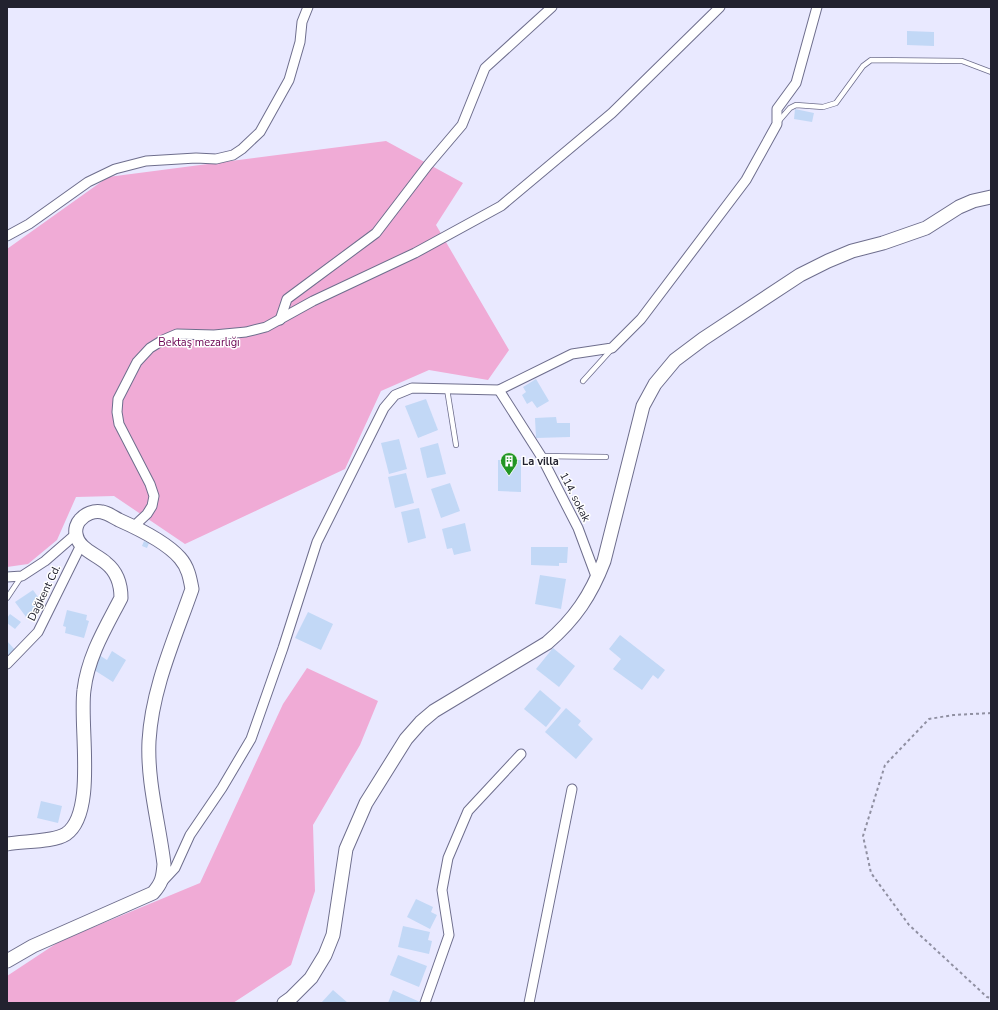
<svg xmlns="http://www.w3.org/2000/svg" width="998" height="1010" font-family="'Nunito Sans',sans-serif">
<rect width="100%" height="100%" fill="#e9e9ff"/>
<g fill="#f0abd6">
<path d="M386 141 463 183 436 225 509 350 488 380 429 370 381 391 345 469 185 544 114 496 76 497 57 540 28 564 7 567V249L108 177Z"/>
<path d="M307 668 378 701 360 745 313 825 315 891 291 965 233 1003H7V976L60 941 200 883 283 704Z"/>
</g>
<g fill="#c2d8f6">
<path d="M907 31 934 32V46L907 45Z"/>
<path d="M795 109 814 113 812 122 794 119Z"/>
<path d="M536 379 549 401 537 408 532 401 527 404 522 395 526 392 523 387Z"/>
<path d="M426 399 438 430 418 438 405 406Z"/>
<path d="M556 417 557 423H570V437L536 438 535 418Z"/>
<path d="M399 439 407 469 389 474 381 443Z"/>
<path d="M438 443 446 474 427 478 420 448Z"/>
<path d="M498 460H521V492L498 491Z"/>
<path d="M406 473 414 503 395 508 388 477Z"/>
<path d="M450 483 460 511 441 518 431 489Z"/>
<path d="M419 508 426 538 408 543 401 512Z"/>
<path d="M465 523 471 551 454 555 452 548 447 549 442 529Z"/>
<path d="M144 541 149 543 147 548 142 546Z"/>
<path d="M531 547H568L567 563H559V566L531 565Z"/>
<path d="M540 575 566 579 561 609 535 604Z"/>
<path d="M33 590 43 604 26 617 15 602Z"/>
<path d="M67 610 87 615 86 620 89 621 84 638 65 633 66 627 63 626Z"/>
<path d="M308 612 333 624 321 650 295 638Z"/>
<path d="M10 614 21 622 15 629 7 623V618Z"/>
<path d="M620 635 665 670 658 679 653 675 642 690 613 669 621 659 609 649Z"/>
<path d="M7 641 16 651 7 658Z"/>
<path d="M553 648 575 666 559 687 536 669Z"/>
<path d="M112 651 126 660 113 682 91 668 99 655 107 660Z"/>
<path d="M540 690 561 708 546 727 524 709Z"/>
<path d="M566 708 581 721 578 725 593 739 576 759 545 732Z"/>
<path d="M41 801 62 806 58 823 37 818Z"/>
<path d="M416 899 433 907 431 912 437 915 430 929 407 917Z"/>
<path d="M403 926 430 932 428 940 432 941 429 954 398 947Z"/>
<path d="M398 955 427 966 419 987 390 975Z"/>
<path d="M333 990 348 1003H321Z"/>
<path d="M393 990 420 1002 419 1003H388Z"/>
</g>
<g fill="none" stroke-linecap="round" stroke-linejoin="round">
<g stroke="#6e6e8d" stroke-width="6">
<g id="lane">
<path d="M778 122 790 108 796 105 823 107 836 103 863 66 871 60 962 61 991 72"/>
<path d="M583 381 611 350"/>
<path d="M447 389 456 445"/>
<path d="M541 456 606 457"/>
<path d="M7 598 21 577"/>
</g>
</g>
<g stroke="#6e6e8d" stroke-width="11">
<g id="street">
<path d="M7 236 29 224 88 182 115 169 146 161 196 158 216 159 233 155 242 149 260 132 289 80 300 42 302 22 308 7"/>
<path d="M280 320 287 299 376 233 428 165 462 125 485 68 552 7"/>
<path d="M499 390 541 456 578 528 597 579"/>
<path d="M133 527 147 514 152 506 154 496 150 484 119 424 117 412 118 399 137 362 150 348 163 340 177 334 214 335 246 332 266 327 313 301 415 253 501 206 612 113 720 7"/>
<path d="M7 577 22 576 45 561 76 534"/>
<path d="M7 664 38 632 81 545"/>
<path d="M161 883 175 868 190 835 222 788 251 739 283 648 317 542 384 408 395 395 412 388 499 390 572 354 612 348 641 319 746 180 777 124V109L796 83 817 7"/>
<path d="M425 1003 449 935 442 890 448 858 468 811 521 754"/>
<path d="M529 1003 572 789"/>
</g>
</g>
<g stroke="#6e6e8d" stroke-width="15">
<g id="secondary">
<path d="M7 844C23 841 54 842 66 834 97 813 79 724 84 690 88 656 106 627 121 598 121 584 116 571 106 563 96 554 78 549 76 534 75 529 77 523 80 520 85 514 94 510 102 512 108 513 113 517 119 520 137 528 167 543 180 558 188 567 190 578 192 589 175 638 152 688 149 741 147 782 159 823 164 864 163 877 162 883 153 893L33 946 7 961"/>
<path d="M284 1003 291 998 311 978 325 955 333 935 346 849 366 803 406 739 421 722 434 711 547 643C575 619 591 595 604 561L643 406 655 384 675 360 703 339 800 275 828 261 852 251 883 243 926 228 959 207 973 201 991 197"/>
</g>
</g>
<path stroke="#9090a2" stroke-width="2" stroke-dasharray="3 3" stroke-linecap="butt" d="M991 713 953 715 929 719 885 765 863 836 871 873 909 925 987 997 991 998"/>
<use href="#lane" stroke="#fff" stroke-width="4.5"/>
<use href="#street" stroke="#fff" stroke-width="9"/>
<use href="#secondary" stroke="#fff" stroke-width="13"/>
</g>
<defs>
<g id="building-pin" transform="scale(0.9)"><path d="M0 17L-7.5 6A9.5 9.5 0 1 1 7.5 6Z" fill="#219523" stroke="#fff"/><path d="M-4-6H4V6H1V3H-1V6H-4ZM-2.5-4.3h1.7v1.8h-1.7ZM.8-4.3h1.7v1.8H.8ZM-2.5-1h1.7V.8h-1.7ZM.8-1h1.7V.8H.8Z" fill="#fff"/></g>
</defs>
<g fill-rule="evenodd">
<use href="#building-pin" x="509" y="461"/>
</g>
<g text-anchor="middle" dominant-baseline="central" stroke-width="3" stroke-linejoin="round" paint-order="stroke">
<g font-size="11" fill="#690051" stroke="#fff">
<text x="199" y="342">Bektaş mezarlığı</text>
</g>
<g font-size="11" font-weight="bold" fill="#22222f" stroke="#fff" text-anchor="start">
<text x="522" y="461">La villa</text>
</g>
<g font-size="11" fill="#22222f" stroke="#fff">
<text transform="translate(575 497) rotate(63)">114. sokak</text>
<text transform="translate(44 593) rotate(-64)">Dağkent Cd.</text>
</g>
</g>
<rect width="998" height="1010" fill="none" stroke="#22222f" stroke-width="16"/>
</svg>
